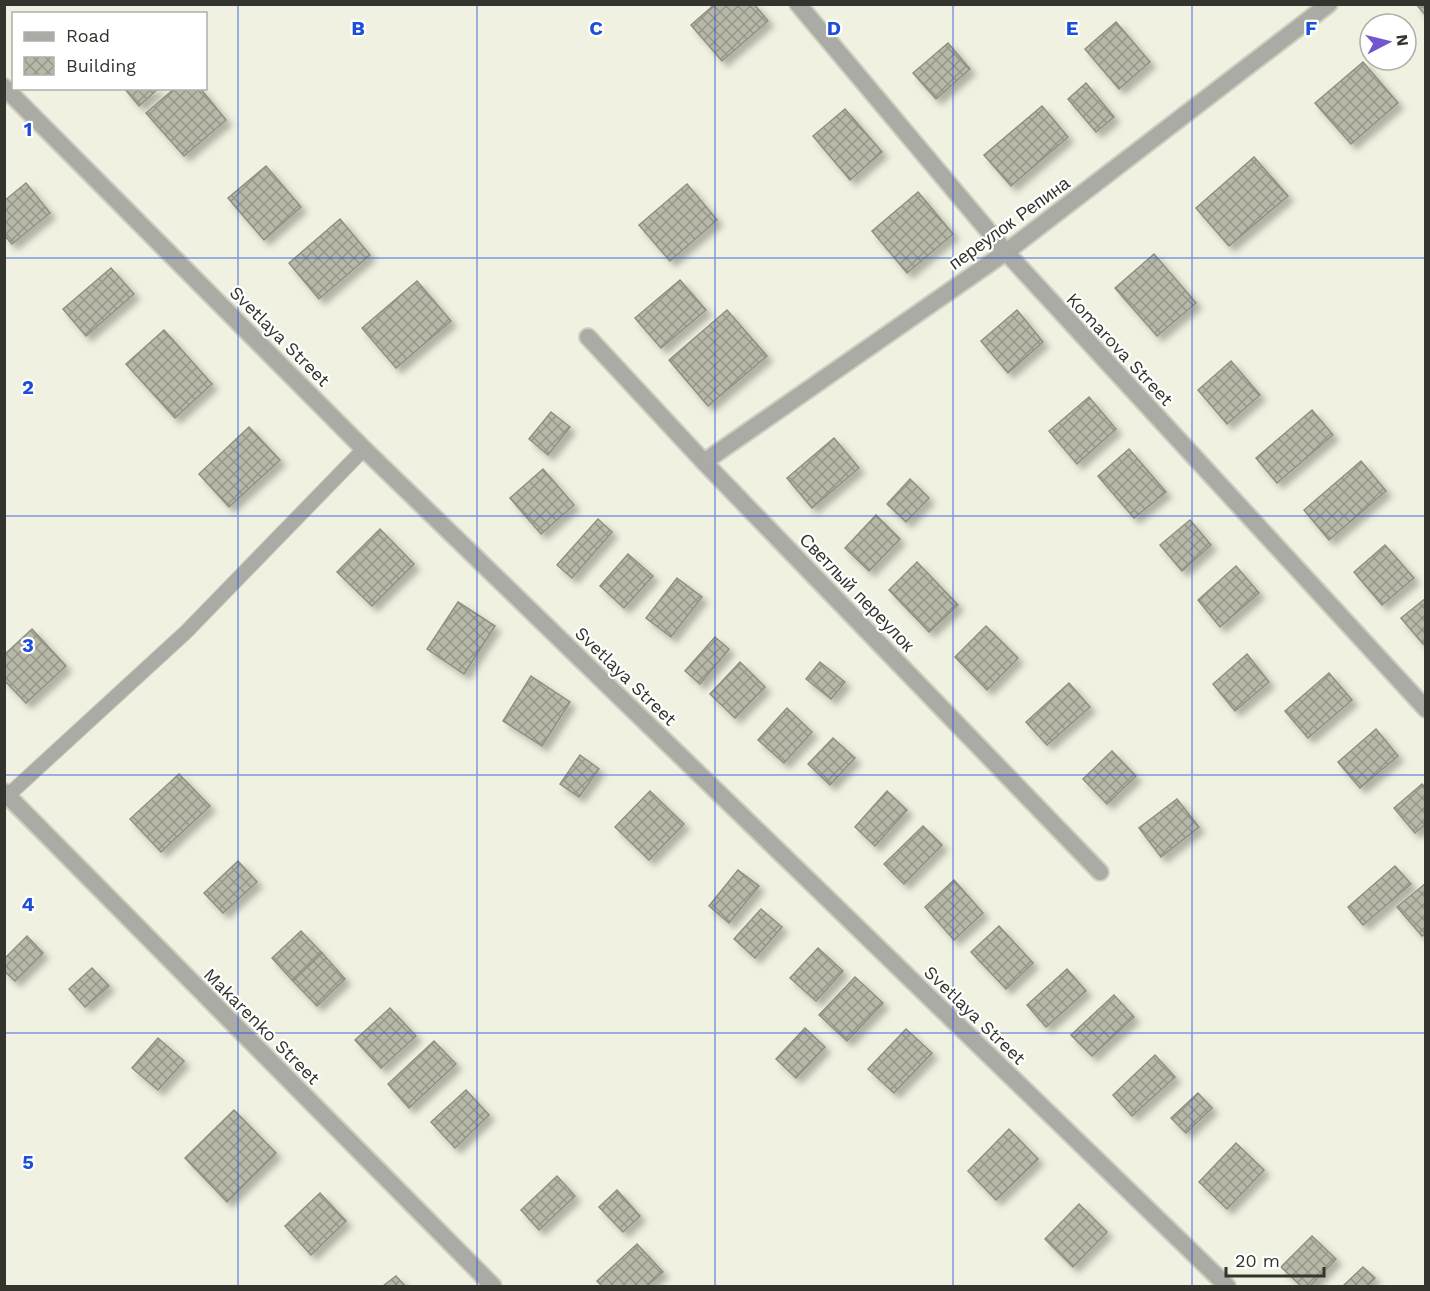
<svg xmlns="http://www.w3.org/2000/svg" width="1430" height="1291" font-family="'Work Sans',sans-serif">
<defs>
<pattern id="building-cross-hatch" width="8" height="8" patternUnits="userSpaceOnUse" patternTransform="scale(1.5)"><rect width="8" height="8" fill="#b7b8a8"/><path d="M0 0l8 8M0 8l8-8" fill="none" stroke="#969689"/></pattern>
<filter id="shadow"><feDropShadow dx="5.5" dy="5.5" stdDeviation="3" flood-color="#0004"/></filter>
</defs>
<rect width="100%" height="100%" fill="#f0f1e0"/>
<g fill="url(#building-cross-hatch)" stroke="#8f9081" stroke-width="1.5" filter="url(#shadow)">
<path d="M715 4H754L768 21 722 61 691 25Z"/>
<path d="M1416 4H1426V16Z"/>
<path d="M1116 22 1150 62 1119 89 1085 49Z"/>
<path d="M948 43 970 69 936 99 913 73Z"/>
<path d="M1363 62 1398 103 1351 144 1315 103Z"/>
<path d="M1086 83 1114 117 1096 132 1068 99Z"/>
<path d="M124 88H159L139 106Z"/>
<path d="M175 88H200L226 120 184 156 146 113Z"/>
<path d="M1042 106 1068 137 1011 186 984 155Z"/>
<path d="M845 109 882 152 850 180 813 136Z"/>
<path d="M1254 157 1288 196 1229 246 1196 208Z"/>
<path d="M266 166 301 207 264 240 228 198Z"/>
<path d="M26 183 50 213 12 244 4 235V201Z"/>
<path d="M687 184 717 220 670 261 639 225Z"/>
<path d="M918 192 953 234 907 273 872 231Z"/>
<path d="M340 219 370 255 319 299 289 263Z"/>
<path d="M1154 254 1196 303 1157 336 1115 288Z"/>
<path d="M111 268 134 294 86 336 63 309Z"/>
<path d="M680 280 706 310 661 348 635 318Z"/>
<path d="M417 281 451 321 396 368 362 328Z"/>
<path d="M727 310 767 356 708 406 669 360Z"/>
<path d="M1017 310 1043 342 1008 373 981 341Z"/>
<path d="M164 330 212 384 175 418 126 364Z"/>
<path d="M1231 361 1260 395 1227 424 1198 390Z"/>
<path d="M1089 397 1116 429 1077 464 1049 431Z"/>
<path d="M1312 410 1333 435 1277 483 1256 458Z"/>
<path d="M551 412 570 427 548 455 529 439Z"/>
<path d="M249 427 280 460 229 507 199 474Z"/>
<path d="M834 438 859 468 812 508 787 478Z"/>
<path d="M1129 449 1166 492 1134 518 1098 476Z"/>
<path d="M1361 461 1386 491 1329 540 1304 510Z"/>
<path d="M543 469 574 505 541 534 510 498Z"/>
<path d="M910 479 929 498 906 522 887 504Z"/>
<path d="M876 515 900 539 869 571 845 548Z"/>
<path d="M598 519 612 532 572 578 557 565Z"/>
<path d="M1190 520 1211 545 1182 571 1160 545Z"/>
<path d="M380 529 414 564 372 606 337 572Z"/>
<path d="M1385 545 1414 578 1382 605 1354 572Z"/>
<path d="M628 554 653 576 624 608 600 586Z"/>
<path d="M917 562 958 605 929 632 889 590Z"/>
<path d="M1236 566 1259 593 1220 627 1198 600Z"/>
<path d="M677 578 702 597 671 637 646 618Z"/>
<path d="M1426 598V642L1423 644 1401 618Z"/>
<path d="M458 602 495 626 464 674 427 649Z"/>
<path d="M986 626 1018 658 987 690 955 657Z"/>
<path d="M32 629 66 666 26 703 4 680V655Z"/>
<path d="M715 637 729 649 700 684 685 671Z"/>
<path d="M1247 654 1269 682 1235 711 1213 684Z"/>
<path d="M740 662 765 687 735 718 710 694Z"/>
<path d="M820 662 845 682 831 699 806 679Z"/>
<path d="M1329 673 1352 700 1308 738 1285 711Z"/>
<path d="M531 676 570 702 542 746 503 721Z"/>
<path d="M1069 683 1090 707 1047 745 1026 722Z"/>
<path d="M787 708 812 732 784 763 758 740Z"/>
<path d="M1376 729 1398 756 1360 788 1338 762Z"/>
<path d="M833 738 855 758 830 785 808 764Z"/>
<path d="M1112 751 1136 776 1107 804 1083 779Z"/>
<path d="M580 755 599 769 579 797 560 784Z"/>
<path d="M179 774 210 806 161 852 130 819Z"/>
<path d="M1422 784 1426 788V824L1415 833 1394 808Z"/>
<path d="M650 791 684 824 649 860 615 827Z"/>
<path d="M887 791 907 810 875 846 855 827Z"/>
<path d="M1177 799 1199 827 1161 857 1139 828Z"/>
<path d="M923 826 942 845 904 884 884 864Z"/>
<path d="M238 861 257 882 223 913 204 893Z"/>
<path d="M1395 866 1411 884 1363 925 1348 907Z"/>
<path d="M738 870 759 886 729 923 709 906Z"/>
<path d="M954 880 983 913 954 940 925 907Z"/>
<path d="M1426 883V933L1422 936 1397 907Z"/>
<path d="M761 909 782 927 755 958 734 939Z"/>
<path d="M999 926 1033 963 1006 989 971 952Z"/>
<path d="M301 931 322 953 293 981 272 958Z"/>
<path d="M27 936 43 953 15 981 4 971V959Z"/>
<path d="M818 948 843 971 816 1001 790 978Z"/>
<path d="M322 953 345 979 317 1006 293 981Z"/>
<path d="M92 968 109 986 85 1007 69 989Z"/>
<path d="M1067 969 1086 991 1046 1027 1027 1005Z"/>
<path d="M855 977 883 1003 847 1041 819 1015Z"/>
<path d="M1114 995 1134 1017 1092 1056 1071 1035Z"/>
<path d="M390 1008 416 1036 381 1068 355 1040Z"/>
<path d="M805 1028 825 1047 796 1078 776 1059Z"/>
<path d="M906 1029 932 1053 894 1093 868 1069Z"/>
<path d="M158 1038 184 1061 158 1090 132 1068Z"/>
<path d="M434 1041 456 1064 409 1108 388 1084Z"/>
<path d="M1155 1055 1175 1077 1132 1116 1113 1095Z"/>
<path d="M466 1090 489 1115 455 1148 431 1122Z"/>
<path d="M1198 1093 1212 1108 1186 1133 1171 1118Z"/>
<path d="M234 1110 276 1153 227 1202 185 1158Z"/>
<path d="M1009 1129 1038 1159 996 1200 968 1171Z"/>
<path d="M1236 1143 1264 1170 1227 1209 1199 1182Z"/>
<path d="M557 1176 575 1196 539 1230 521 1210Z"/>
<path d="M617 1190 640 1216 623 1232 599 1207Z"/>
<path d="M320 1193 346 1221 311 1255 285 1226Z"/>
<path d="M1079 1204 1107 1232 1073 1267 1045 1239Z"/>
<path d="M1312 1236 1336 1259 1310 1286H1301L1281 1267Z"/>
<path d="M637 1244 663 1272 647 1286H602L597 1281Z"/>
<path d="M1363 1267 1375 1278 1367 1286H1343Z"/>
<path d="M396 1276 405 1286H383Z"/>
</g>
<g fill="none" stroke-linecap="round" stroke-linejoin="round">
<g stroke="#cecfc0" stroke-width="16">
<path id="service" d="M4 799 186 632 364 449"/>
</g>
<g stroke="#cecfc0" stroke-width="20">
<g id="minor">
<path d="M798 4 1006 252 1426 709"/>
<path d="M4 87 364 449 1227 1286"/>
<path d="M588 337 704 462 1100 872"/>
<path d="M704 462 1006 252 1329 4"/>
<path d="M4 792 493 1286"/>
</g>
</g>
<use href="#service" stroke="#aaaba4" stroke-width="14"/>
<use href="#minor" stroke="#aaaba4" stroke-width="16"/>
</g>
<path fill="none" stroke="#1d4ed8" stroke-width="1.5" stroke-opacity="0.55" d="M238 4V1286M477 4V1286M715 4V1286M953 4V1286M1192 4V1286M4 258H1426M4 516H1426M4 775H1426M4 1033H1426"/>
<g text-anchor="middle" dominant-baseline="central" stroke-width="4.5" stroke-linejoin="round" paint-order="stroke">
<g font-size="18" fill="#34342e" stroke="#fff">
<text transform="translate(1009 223) rotate(-36)">переулок Репина</text>
<text transform="translate(280 336) rotate(45)">Svetlaya Street</text>
<text transform="translate(1120 349) rotate(47)">Komarova Street</text>
<text transform="translate(857 592) rotate(46)">Светлый переулок</text>
<text transform="translate(626 676) rotate(44)">Svetlaya Street</text>
<text transform="translate(975 1015) rotate(44)">Svetlaya Street</text>
<text transform="translate(262 1026) rotate(45)">Makarenko Street</text>
</g>
</g>
<g font-size="20" text-anchor="middle" font-weight="bold" fill="#1d4ed8" stroke="#fff" stroke-width="4.5" stroke-linejoin="round" paint-order="stroke">
<text x="358" y="35">B</text>
<text x="596" y="35">C</text>
<text x="834" y="35">D</text>
<text x="1072" y="35">E</text>
<text x="1311" y="35">F</text>
<text x="28" y="136">1</text>
<text x="28" y="394">2</text>
<text x="28" y="652">3</text>
<text x="28" y="911">4</text>
<text x="28" y="1169">5</text>
</g>
<rect width="1430" height="1291" fill="none" stroke="#34342e" stroke-width="12"/>
<rect x="12" y="12" width="195" height="78" fill="#ffffff" stroke="#aeaeab" stroke-width="1.5"/>
<rect x="24" y="32" width="30" height="9" fill="#aaaba4" stroke="#aeaeab" stroke-width="1.5"/>
<text x="66" y="42" font-size="18" fill="#34342e">Road</text>
<rect x="24" y="57" width="30" height="18" fill="url(#building-cross-hatch)" stroke="#aeaeab" stroke-width="1.5"/>
<text x="66" y="72" font-size="18" fill="#34342e">Building</text>
<g transform="translate(1388 42) rotate(83)"><circle r="28" fill="#ffffff" stroke="#aeaeab" stroke-width="1.5"/>
<path d="M0-4.5L10 22L0 15L-10 22Z" fill="#7156d0"/>
<text y="-9" font-size="16" font-weight="bold" text-anchor="middle" fill="#34342e">N</text>
</g>
<path d="M1226 1267v9h98v-9" fill="none" stroke="#34342e" stroke-width="3"/>
<text x="1235" y="1267" font-size="18" fill="#34342e" stroke="#ffffff" stroke-width="4.5" paint-order="stroke">20 m</text>
</svg>
